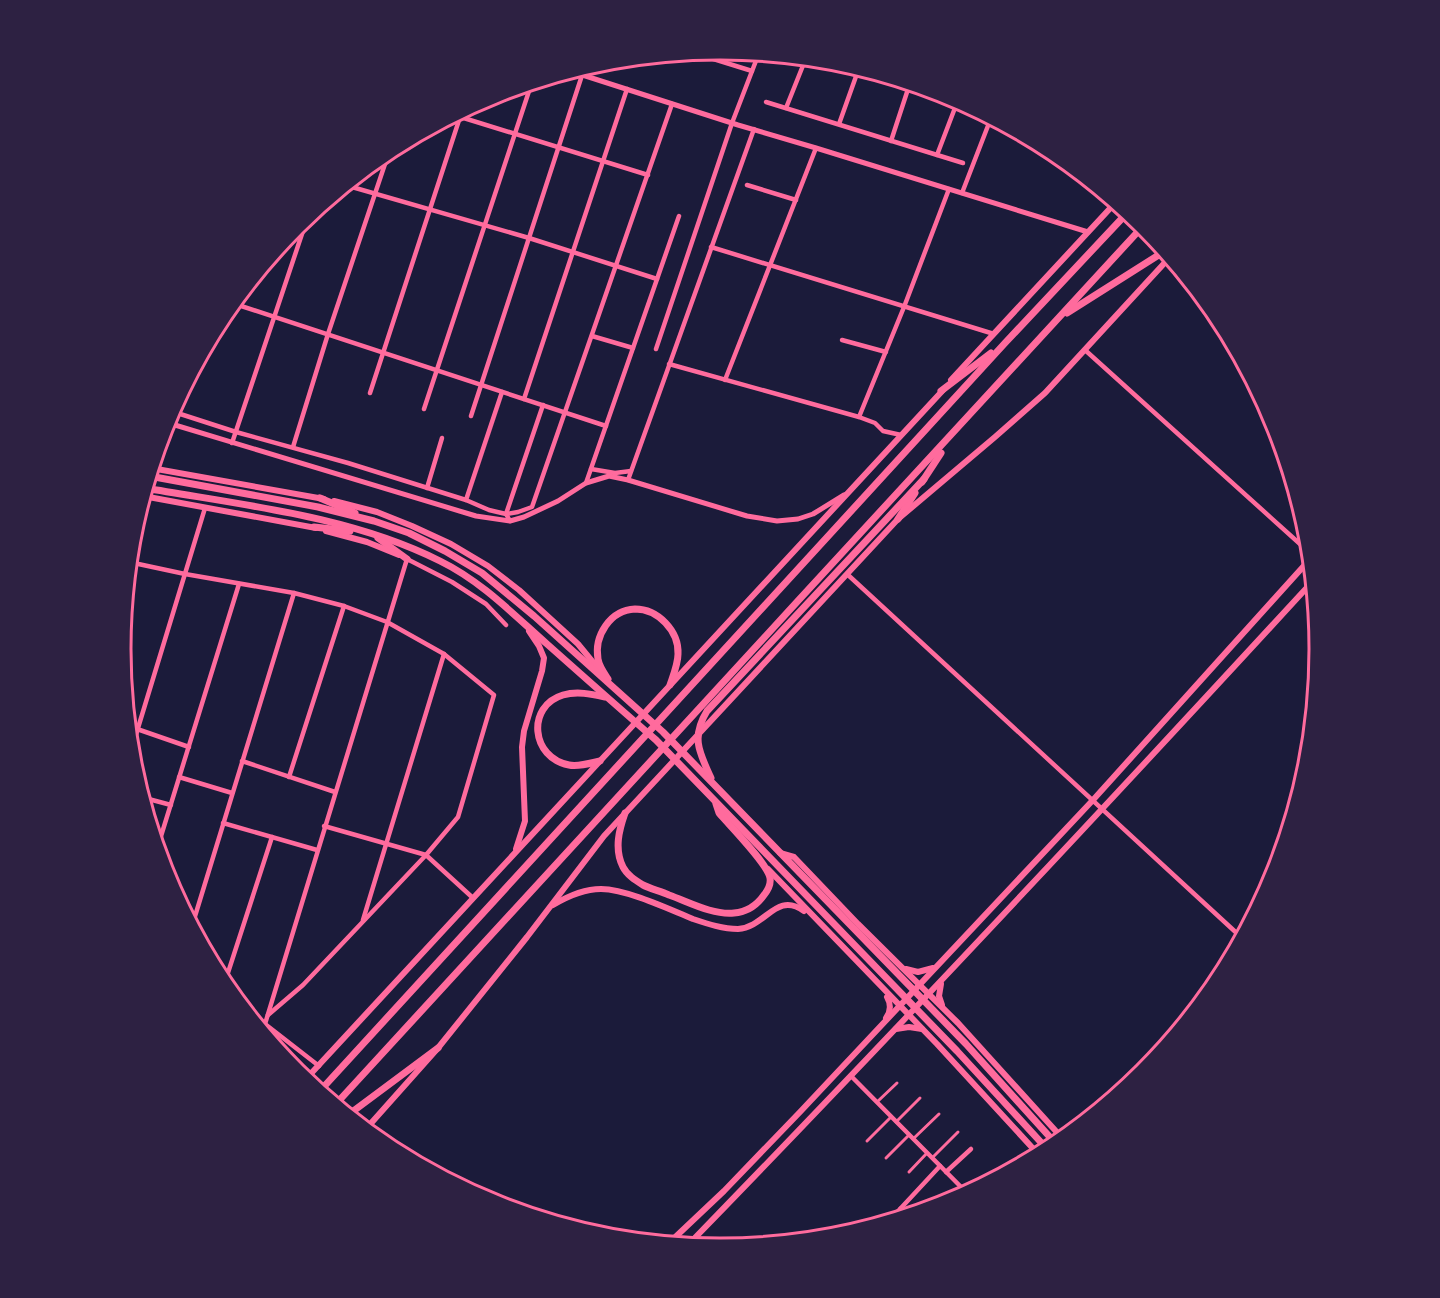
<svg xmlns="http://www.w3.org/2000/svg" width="1440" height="1298" font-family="'Zilla Slab',serif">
<rect width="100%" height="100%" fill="#1b1b3a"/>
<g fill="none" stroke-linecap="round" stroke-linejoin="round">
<g stroke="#ff6b9d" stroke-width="3">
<path d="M877 1102 897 1083"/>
<path d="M896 1122 920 1098"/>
<path d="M913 1139 939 1114"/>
<path d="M867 1141 891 1117"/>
<path d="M886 1158 909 1135"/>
<path d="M932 1158 958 1132"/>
<path d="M909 1172 927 1153"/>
<path d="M969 1193 988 1175"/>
<path d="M955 1200 964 1191"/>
<path d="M900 1208 907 1216"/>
</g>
<g stroke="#ff6b9d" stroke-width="4.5">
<path d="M691 52 752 71"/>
<path d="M766 102 963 163"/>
<path d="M786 108 806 58"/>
<path d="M454 115 648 175"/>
<path d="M839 124 859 68"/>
<path d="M891 141 910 83"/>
<path d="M937 155 958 100"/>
<path d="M345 185 529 238 657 279"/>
<path d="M747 185 796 200"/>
<path d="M962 193 991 118"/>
<path d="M711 247 994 334"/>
<path d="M232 303 606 426"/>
<path d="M592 336 633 348"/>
<path d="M842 340 886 352"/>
<path d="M656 349 732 123 759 53"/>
<path d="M1085 350 1310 553"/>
<path d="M669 364 859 417 875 423 883 431 901 435"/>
<path d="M725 380 816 148"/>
<path d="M370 393 462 111"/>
<path d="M524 399 627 89"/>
<path d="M424 409 532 82"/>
<path d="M171 411 236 432 348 463 466 500 489 510 506 514 518 512 532 507 672 104"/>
<path d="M471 416 585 66"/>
<path d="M859 417 904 307 949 189"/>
<path d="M232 443 308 216"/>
<path d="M293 447 328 334 390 149"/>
<path d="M591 469 615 473 631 471"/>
<path d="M628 480 754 129"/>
<path d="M586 483 679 216"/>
<path d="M427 488 442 438"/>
<path d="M466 500 502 392"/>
<path d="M510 521 506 514 543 405"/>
<path d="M129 562 185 574 294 593 344 606 387 622 444 654 494 695 458 817 426 855 303 985 268 1015"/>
<path d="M847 574 1242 938"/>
<path d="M137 729 189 747"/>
<path d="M131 751 205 508"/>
<path d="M242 761 335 792"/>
<path d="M179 777 232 793"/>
<path d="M289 777 344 606"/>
<path d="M141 797 171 805"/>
<path d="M223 823 317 850"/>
<path d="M324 826 426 855 473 898"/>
<path d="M157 849 239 584"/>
<path d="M363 920 444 654"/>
<path d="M192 926 294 593"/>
<path d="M224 985 272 837"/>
<path d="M252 1019 265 1024 319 1066"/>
<path d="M265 1024 407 559 452 582 486 604 506 625"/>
<path d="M852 1077 967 1193"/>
<path d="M946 1172 971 1149"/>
<path d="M888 1222 940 1166"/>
</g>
<g stroke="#ff6b9d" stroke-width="5">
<path d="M570 71 738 125 816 148 1088 232"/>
<path d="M165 422 476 516 510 521 524 517 558 501 586 483 609 476 628 480 747 516 777 521 798 519 813 514 844 495"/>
</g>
<g stroke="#ff6b9d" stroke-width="6">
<path d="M951 380 1116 202"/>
<path d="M151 468 324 499"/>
<path d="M143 496 316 528"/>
<path d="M334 501 377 512 412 526 451 544 488 566 519 590 578 644 601 672"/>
<path d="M326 531 367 542 399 555"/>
<path d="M516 849 525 821 522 747 524 731 542 671 544 658 539 646 529 631"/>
<path d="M780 853 794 857 858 924 958 1023 1063 1139"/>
<path d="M768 869 937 1044 1039 1155"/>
<path d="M553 905C568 896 583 889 601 889 626 889 669 909 693 919 708 924 723 929 738 929 766 927 776 891 804 911"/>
<path d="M906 969 918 972 933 968"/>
<path d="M941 984 939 996 942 1005"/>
<path d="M886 1018C891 1011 891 1004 887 997"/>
<path d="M896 1029 909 1027 922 1029"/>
<path d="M305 1080 945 388"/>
<path d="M365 1130 438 1048 527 937 604 836 898 519 995 437 1045 393 1170 257"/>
<path d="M669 1243 724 1191 800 1112 1093 800 1311 558"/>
<path d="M688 1245C900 1027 1107 805 1313 581"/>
</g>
<g stroke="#ff6b9d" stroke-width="7">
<path d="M1067 313 1165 251"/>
<path d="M941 391 991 353"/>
<path d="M149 476 318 507 374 521 409 533 445 551 482 573 534 616 663 732 966 1044 1057 1145"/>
<path d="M922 482 941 453"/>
<path d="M145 488C242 505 351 516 440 561 481 581 513 614 547 644 583 676 619 708 656 740L957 1051 1048 1150"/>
<path d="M320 498 355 513"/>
<path d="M898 519 915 493"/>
<path d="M314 527 350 531"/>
<path d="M378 538 407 559"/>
<path d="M608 679C604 673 599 666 598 659 594 636 610 610 635 609 658 609 679 631 678 654 678 664 673 676 670 685"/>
<path d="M600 761C591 763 579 767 569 765 531 758 526 706 563 695 577 691 591 694 605 697"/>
<path d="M711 778C699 752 691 737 707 711L924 479"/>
<path d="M625 813C619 830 614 849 623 867 627 875 635 880 643 885 651 889 660 891 669 895 689 902 712 915 734 913 747 912 757 905 764 895 768 890 771 884 770 878 768 864 730 826 719 813L716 804"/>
<path d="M319 1092 1005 343 1128 212"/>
<path d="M335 1105C603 810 875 519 1144 225"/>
<path d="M348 1115 438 1048"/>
</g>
</g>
<path d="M0 0H1440V1298H0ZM131 649a589 589 0 1 1 1178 0a589 589 0 1 1-1178 0Z" fill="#2d2142" fill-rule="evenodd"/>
<path fill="none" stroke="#ff6b9d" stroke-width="3" d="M131 649a589 589 0 1 1 1178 0a589 589 0 1 1-1178 0Z"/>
</svg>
